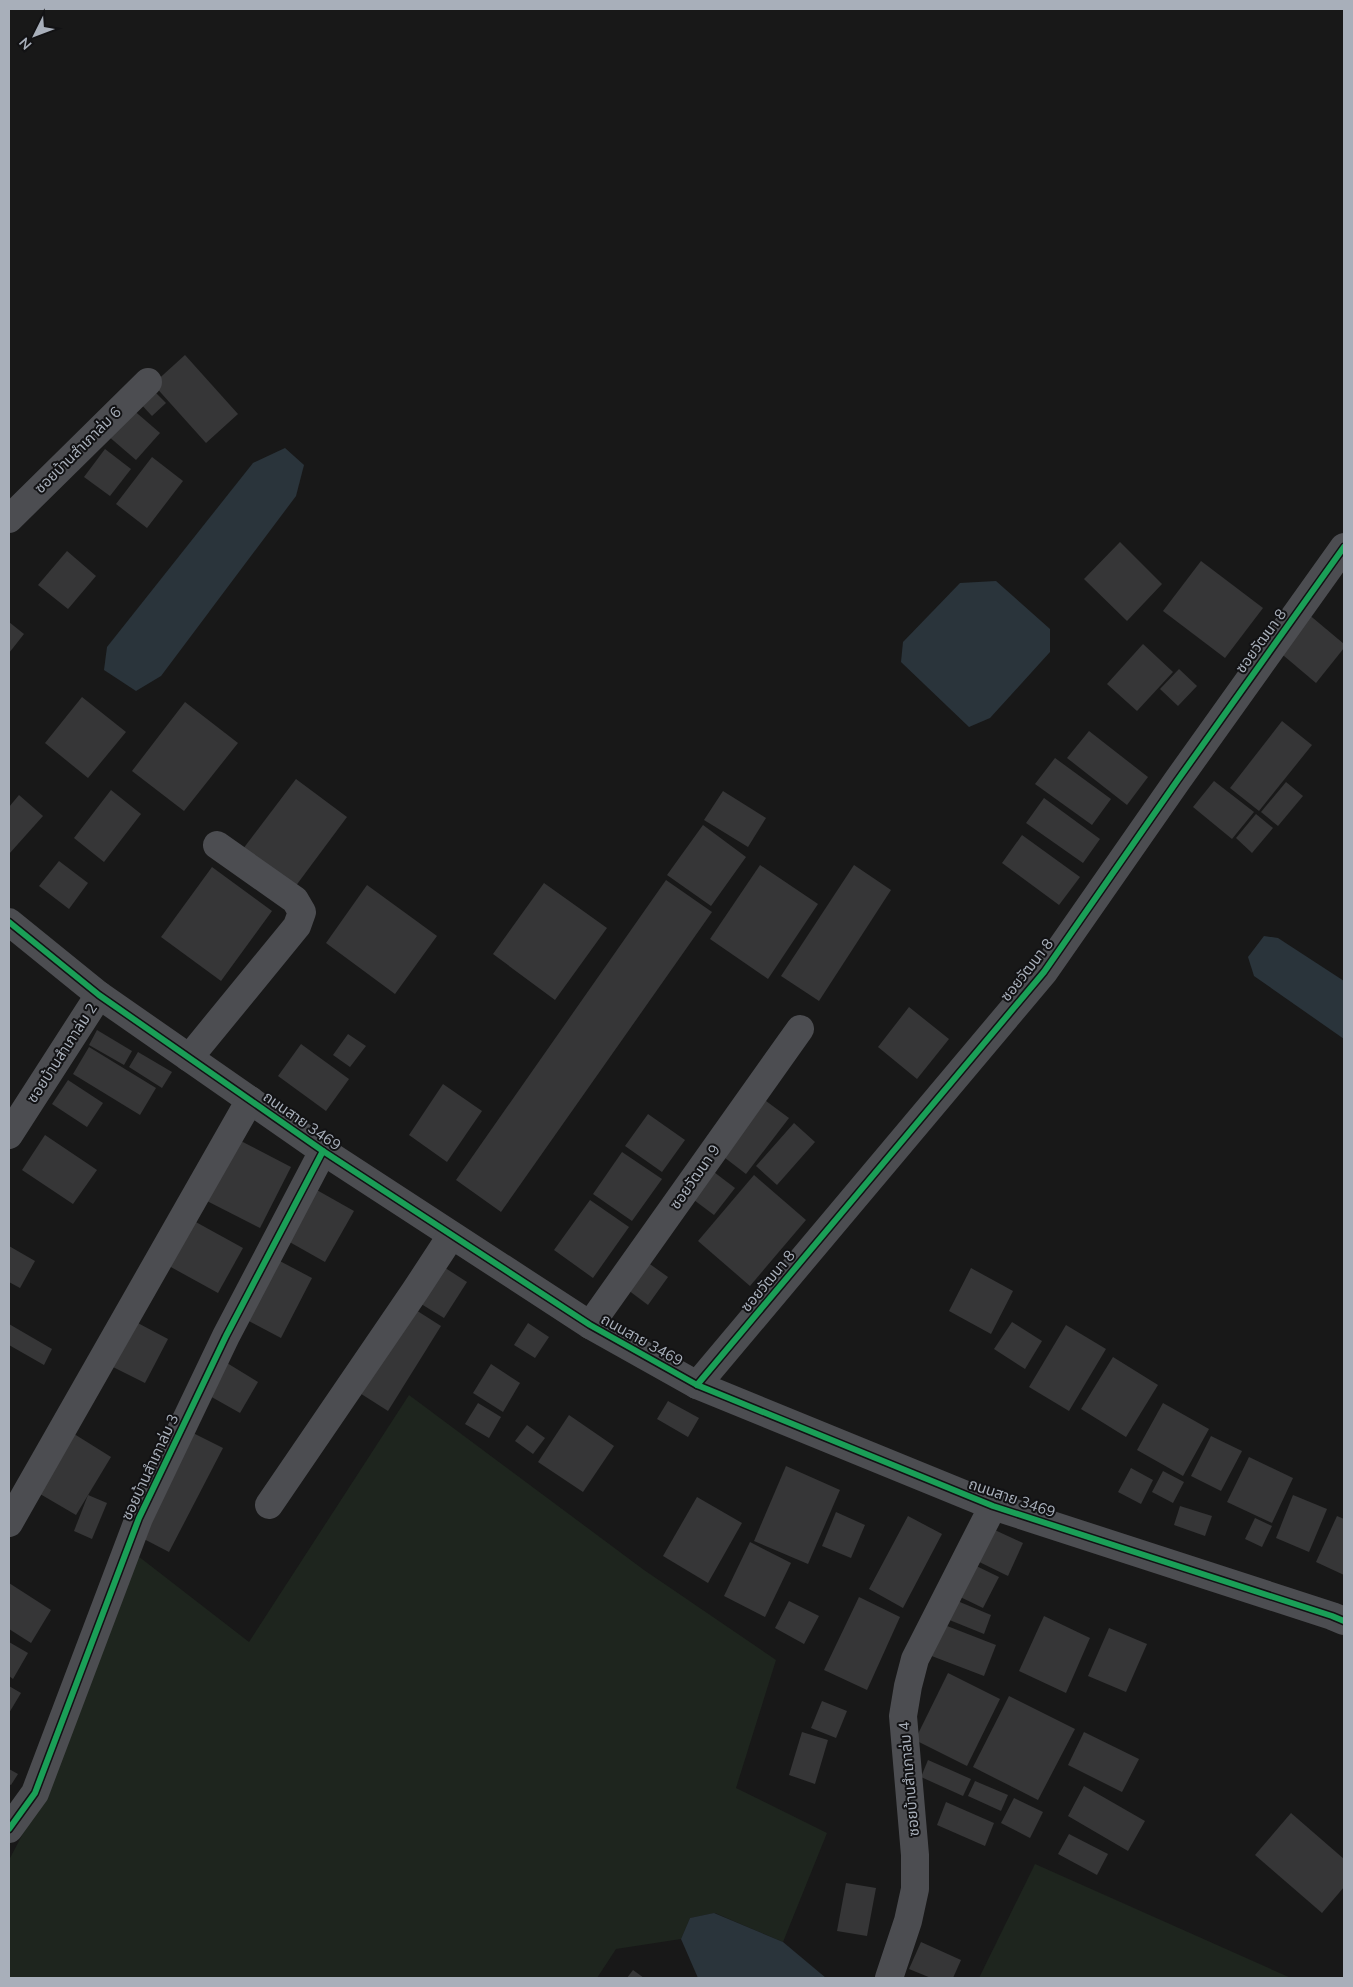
<svg xmlns="http://www.w3.org/2000/svg" width="1353" height="1987" font-family="'Nunito Sans','Noto Sans Thai',sans-serif">
<rect width="100%" height="100%" fill="#181818"/>
<g fill="#1e251e">
<path d="M409 1395 644 1570 776 1660 736 1788 827 1833 783 1942 715 1913 690 1918 681 1939 616 1949 597 1978H9V1860L49 1784 138 1556 249 1642Z"/>
<path d="M1035 1864 1291 1978H979Z"/>
</g>
<g fill="#2a343b">
<path d="M285 448 304 465 296 496 161 676 136 691 104 670 107 647 253 463Z"/>
<path d="M996 581 1050 629V652L990 718 969 727 901 662 903 642 960 583Z"/>
<path d="M1264 936 1278 938 1344 981V1039L1254 976 1248 957Z"/>
<path d="M714 1913 783 1942 826 1978H698L681 1939 690 1918Z"/>
</g>
<g fill="#363637">
<path d="M185 355 238 414 206 443 153 384Z"/>
<path d="M151 388 166 403 152 416 138 401Z"/>
<path d="M131 408 160 433 136 460 107 435Z"/>
<path d="M105 449 131 469 110 496 84 477Z"/>
<path d="M152 457 183 481 147 528 116 504Z"/>
<path d="M1120 542 1162 584 1127 621 1084 579Z"/>
<path d="M67 551 96 576 68 609 38 585Z"/>
<path d="M1201 561 1263 608 1225 658 1163 611Z"/>
<path d="M1307 613 1344 644V648L1316 683 1277 650Z"/>
<path d="M9 622 24 634 9 653Z"/>
<path d="M1143 644 1173 672 1137 711 1107 684Z"/>
<path d="M1179 669 1197 686 1178 706 1160 689Z"/>
<path d="M82 697 126 732 88 778 45 743Z"/>
<path d="M185 702 238 743 184 811 132 771Z"/>
<path d="M1282 721 1312 745 1259 811 1230 788Z"/>
<path d="M1089 731 1148 777 1127 805 1067 758Z"/>
<path d="M1055 758 1111 799 1092 825 1035 784Z"/>
<path d="M296 779 347 817 295 887 243 849Z"/>
<path d="M1214 781 1254 812 1232 839 1193 807Z"/>
<path d="M1286 782 1303 796 1278 826 1261 812Z"/>
<path d="M111 790 141 814 104 862 74 838Z"/>
<path d="M723 791 766 818 748 847 704 820Z"/>
<path d="M19 795 43 816 9 854V807Z"/>
<path d="M1044 798 1100 839 1083 863 1026 823Z"/>
<path d="M1256 814 1273 828 1252 853 1236 838Z"/>
<path d="M703 825 746 857 711 906 667 875Z"/>
<path d="M1022 835 1080 877 1059 905 1002 863Z"/>
<path d="M59 861 88 883 69 909 39 886Z"/>
<path d="M760 865 818 904 768 979 710 939Z"/>
<path d="M854 865 891 890 819 1001 781 976Z"/>
<path d="M212 867 272 911 221 981 161 937Z"/>
<path d="M666 880 712 912 501 1212 456 1180Z"/>
<path d="M544 883 607 928 555 1000 493 954Z"/>
<path d="M367 885 437 936 395 994 326 943Z"/>
<path d="M909 1007 949 1039 917 1079 878 1047Z"/>
<path d="M97 1030 132 1051 124 1065 89 1045Z"/>
<path d="M348 1034 366 1046 350 1067 333 1055Z"/>
<path d="M301 1044 349 1079 326 1111 278 1076Z"/>
<path d="M89 1047 156 1088 140 1115 73 1074Z"/>
<path d="M138 1052 172 1072 162 1088 129 1067Z"/>
<path d="M68 1080 103 1103 87 1127 52 1104Z"/>
<path d="M443 1084 482 1111 447 1162 409 1135Z"/>
<path d="M758 1095 789 1118 746 1174 716 1151Z"/>
<path d="M648 1114 685 1140 662 1172 625 1146Z"/>
<path d="M794 1123 815 1142 777 1185 756 1166Z"/>
<path d="M45 1135 97 1170 73 1204 22 1170Z"/>
<path d="M237 1139 291 1167 260 1228 205 1200Z"/>
<path d="M622 1152 662 1179 632 1221 593 1194Z"/>
<path d="M706 1166 735 1188 714 1215 686 1194Z"/>
<path d="M754 1175 806 1220 750 1286 698 1241Z"/>
<path d="M315 1189 354 1211 325 1262 286 1240Z"/>
<path d="M590 1200 629 1227 593 1278 554 1250Z"/>
<path d="M194 1221 243 1248 218 1293 169 1266Z"/>
<path d="M9 1246 35 1261 20 1288 9 1282Z"/>
<path d="M640 1257 668 1277 648 1305 620 1284Z"/>
<path d="M276 1259 312 1278 281 1338 245 1319Z"/>
<path d="M436 1262 467 1282 444 1318 413 1299Z"/>
<path d="M971 1268 1013 1291 991 1334 949 1311Z"/>
<path d="M408 1305 441 1326 388 1411 355 1390Z"/>
<path d="M134 1321 168 1339 145 1383 111 1366Z"/>
<path d="M1012 1322 1042 1341 1025 1369 994 1349Z"/>
<path d="M528 1323 549 1337 535 1358 514 1345Z"/>
<path d="M9 1324 52 1349 44 1365 9 1345Z"/>
<path d="M1066 1325 1106 1349 1069 1411 1029 1387Z"/>
<path d="M1113 1357 1158 1385 1126 1437 1081 1409Z"/>
<path d="M227 1363 258 1382 240 1413 208 1395Z"/>
<path d="M491 1364 520 1383 503 1412 473 1393Z"/>
<path d="M668 1401 699 1418 688 1437 657 1419Z"/>
<path d="M478 1403 501 1417 489 1438 465 1424Z"/>
<path d="M1163 1403 1209 1429 1183 1476 1137 1450Z"/>
<path d="M569 1415 614 1446 583 1492 538 1462Z"/>
<path d="M527 1425 545 1438 533 1454 515 1441Z"/>
<path d="M71 1432 111 1457 76 1515 35 1491Z"/>
<path d="M193 1433 223 1448 169 1552 140 1537Z"/>
<path d="M1211 1436 1242 1451 1221 1491 1191 1476Z"/>
<path d="M1249 1457 1293 1478 1272 1523 1227 1502Z"/>
<path d="M786 1466 840 1490 808 1564 754 1541Z"/>
<path d="M1131 1468 1153 1480 1141 1504 1118 1492Z"/>
<path d="M1163 1471 1184 1482 1173 1503 1152 1492Z"/>
<path d="M88 1495 107 1503 92 1539 74 1531Z"/>
<path d="M1293 1495 1327 1509 1309 1552 1276 1538Z"/>
<path d="M697 1497 742 1523 708 1583 663 1556Z"/>
<path d="M1180 1506 1212 1516 1205 1536 1174 1525Z"/>
<path d="M836 1512 865 1525 851 1558 822 1546Z"/>
<path d="M908 1516 942 1534 903 1608 869 1589Z"/>
<path d="M1337 1516 1344 1519V1575L1316 1562Z"/>
<path d="M1255 1518 1272 1526 1262 1547 1245 1539Z"/>
<path d="M984 1525 1023 1543 1008 1576 969 1557Z"/>
<path d="M750 1542 791 1563 765 1617 724 1596Z"/>
<path d="M966 1561 999 1577 983 1608 952 1593Z"/>
<path d="M9 1583 51 1610 31 1643 9 1629Z"/>
<path d="M859 1597 900 1617 867 1690 824 1670Z"/>
<path d="M955 1600 991 1615 984 1634 947 1619Z"/>
<path d="M789 1601 819 1616 804 1644 775 1628Z"/>
<path d="M1044 1616 1090 1638 1066 1693 1019 1671Z"/>
<path d="M942 1624 996 1645 984 1676 929 1655Z"/>
<path d="M1109 1628 1147 1644 1126 1692 1088 1676Z"/>
<path d="M9 1642 28 1653 13 1679 9 1676Z"/>
<path d="M948 1673 1000 1699 967 1766 915 1740Z"/>
<path d="M9 1686 21 1693 9 1713Z"/>
<path d="M1009 1696 1075 1729 1038 1800 973 1767Z"/>
<path d="M822 1701 847 1711 836 1738 811 1728Z"/>
<path d="M802 1732 828 1740 815 1784 789 1775Z"/>
<path d="M1084 1732 1139 1759 1122 1792 1068 1765Z"/>
<path d="M928 1760 971 1779 963 1796 921 1777Z"/>
<path d="M9 1769 18 1774 11 1785 9 1784Z"/>
<path d="M975 1781 1008 1795 1001 1811 968 1796Z"/>
<path d="M1084 1786 1145 1821 1128 1851 1068 1816Z"/>
<path d="M1014 1798 1043 1812 1030 1838 1001 1823Z"/>
<path d="M946 1802 994 1823 985 1846 937 1825Z"/>
<path d="M1291 1813 1344 1859V1887L1322 1913 1255 1855Z"/>
<path d="M1069 1834 1108 1854 1097 1875 1058 1854Z"/>
<path d="M846 1883 876 1888 867 1936 837 1931Z"/>
<path d="M921 1942 961 1960 953 1978H931L909 1969Z"/>
<path d="M633 1970 644 1978H627Z"/>
</g>
<g fill="none" stroke-linecap="round" stroke-linejoin="round">
<g stroke="#4c4d51" stroke-width="28">
<path d="M9 519 148 382"/>
<path d="M9 922 99 995 323 1151 590 1325 697 1385 993 1506 1332 1616 1344 1621"/>
<path d="M189 1058 297 926 302 912 295 900 217 845"/>
<path d="M9 1135 99 995"/>
<path d="M590 1325 800 1029"/>
<path d="M697 1385 1044 972 1177 781 1344 547"/>
<path d="M269 1505 415 1291 451 1236"/>
<path d="M9 1523 250 1100"/>
<path d="M9 1829 35 1793 139 1518 226 1336 323 1151"/>
<path d="M889 1978 908 1921 915 1889V1855L903 1716 908 1686 915 1659 993 1506"/>
</g>
<g stroke="#121214" stroke-width="9">
<g id="cycleway">
<path d="M9 922 99 995 323 1151 590 1325 697 1385 993 1506 1332 1616 1344 1621"/>
<path d="M697 1385 1044 972 1177 781 1344 547"/>
<path d="M9 1829 35 1793 139 1518 226 1336 323 1151"/>
</g>
</g>
<use href="#cycleway" stroke="#1a9f57" stroke-width="6"/>
</g>
<g text-anchor="middle" dominant-baseline="central" stroke-width="4" stroke-linejoin="round" paint-order="stroke">
<g font-size="15" fill="#a8afba" stroke="#121214">
<text transform="translate(78 450) rotate(-45)">ซอยบ้านสำเภาล่ม 6</text>
<text transform="translate(1261 641) rotate(-54)">ซอยวัฒนา 8</text>
<text transform="translate(1027 970) rotate(-52)">ซอยวัฒนา 8</text>
<text transform="translate(62 1053) rotate(-57)">ซอยบ้านสำเภาล่ม 2</text>
<text transform="translate(302 1121) rotate(35)">ถนนสาย 3469</text>
<text transform="translate(695 1177) rotate(-55)">ซอยวัฒนา 9</text>
<text transform="translate(768 1281) rotate(-50)">ซอยวัฒนา 8</text>
<text transform="translate(642 1340) rotate(29)">ถนนสาย 3469</text>
<text transform="translate(150 1467) rotate(-65)">ซอยบ้านสำเภาล่ม 3</text>
<text transform="translate(1012 1498) rotate(19)">ถนนสาย 3469</text>
<text transform="translate(909 1779) rotate(-95)">ซอยบ้านสำเภาล่ม 4</text>
</g>
</g>
<rect width="1353" height="1987" fill="none" stroke="#a8afba" stroke-width="20"/>
<g transform="translate(35 35) rotate(228)" stroke="#121214" stroke-width="4" paint-order="stroke">
<path d="M0-4L9 19L0 12L-9 19Z" fill="#a8afba"/>
<text y="-8" font-size="14" font-weight="bold" text-anchor="middle" fill="#a8afba">N</text>
</g>
</svg>
